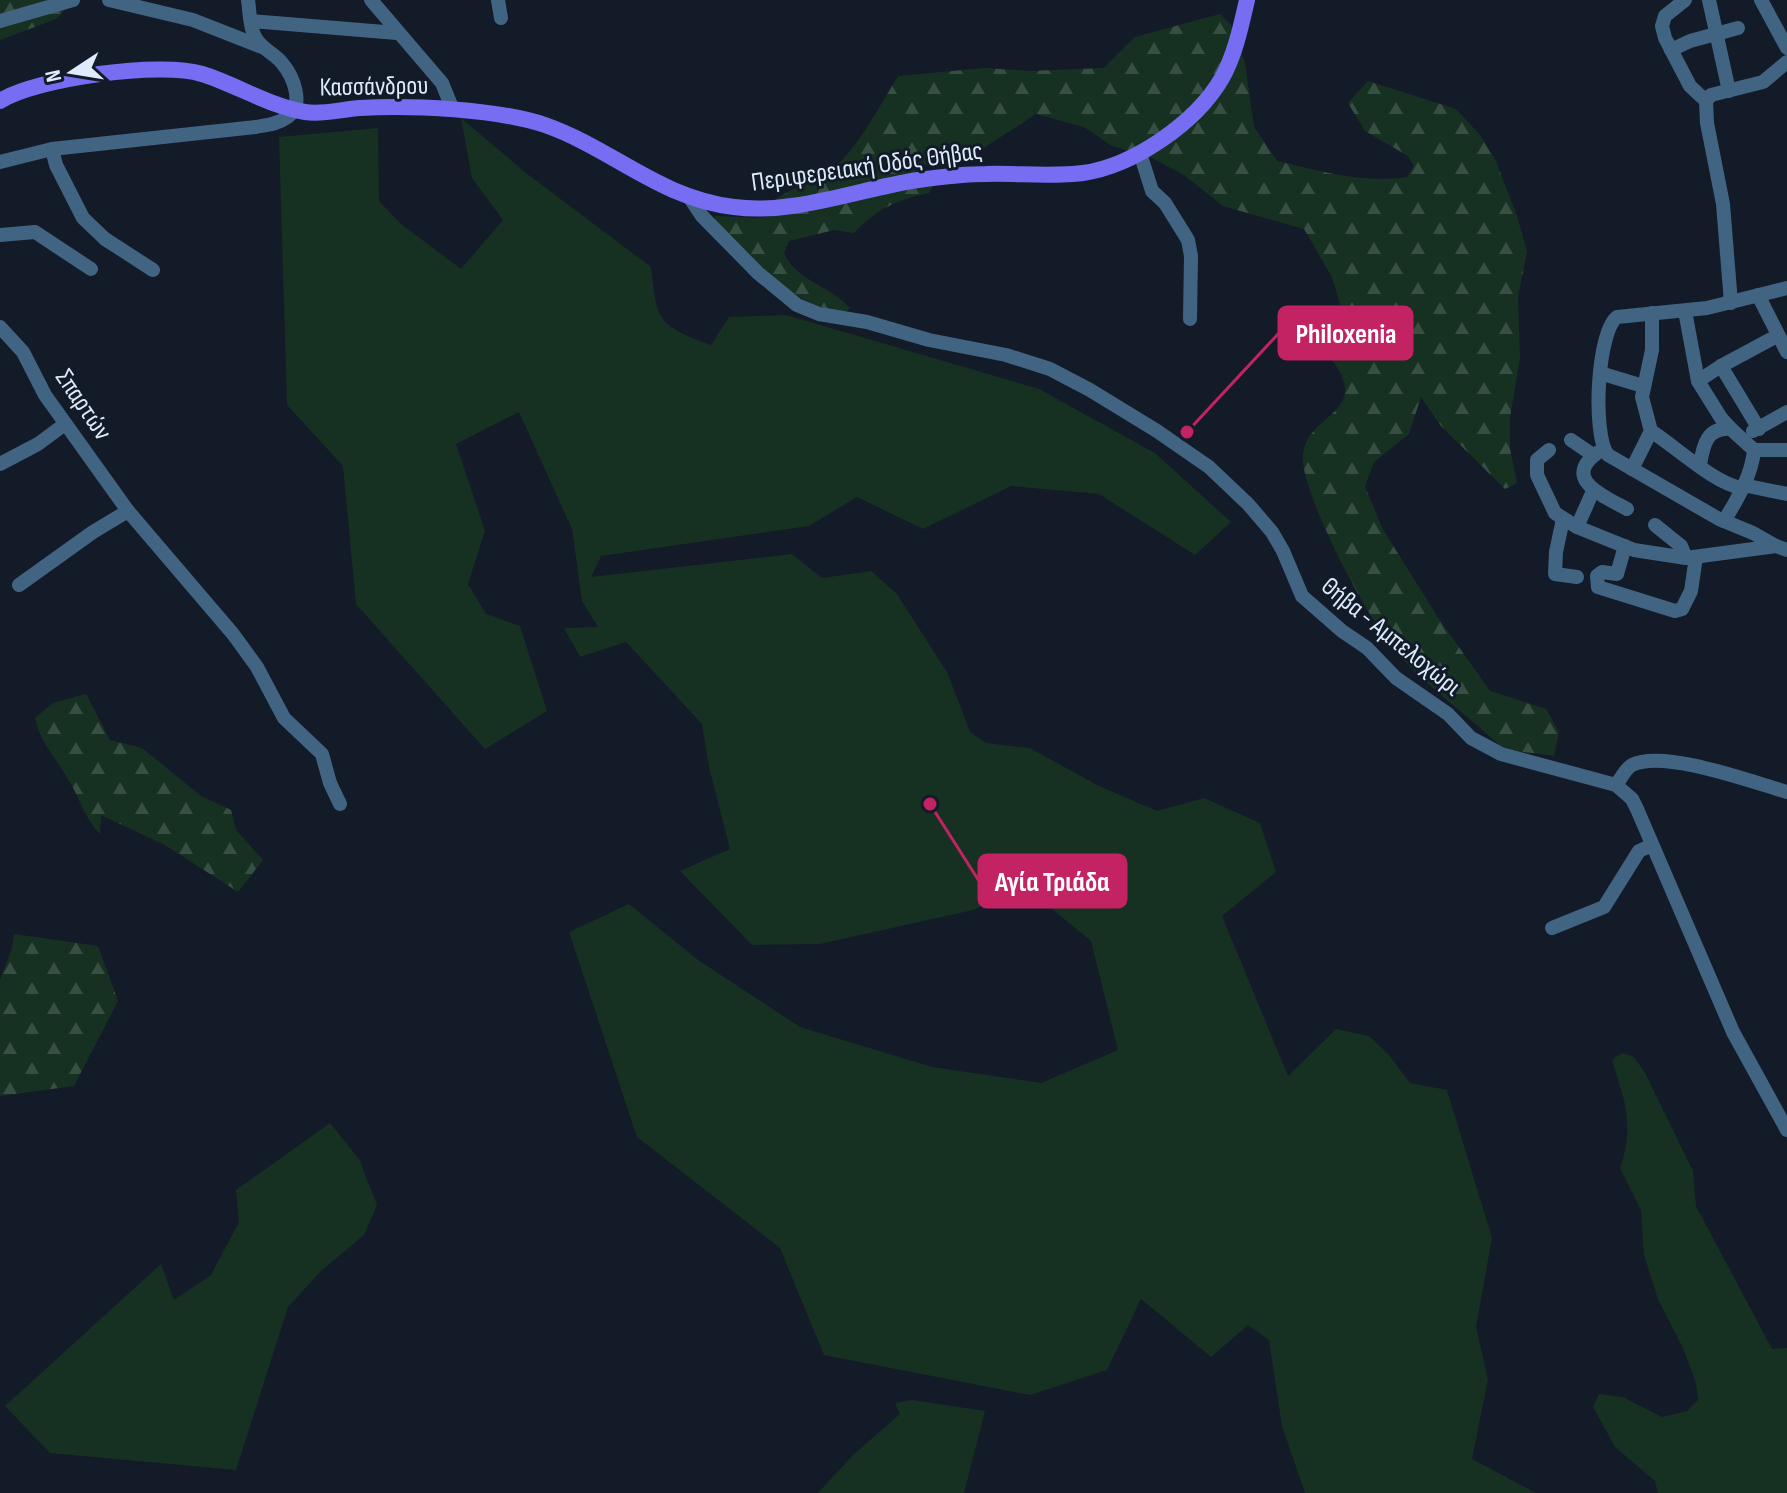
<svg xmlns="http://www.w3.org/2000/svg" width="1787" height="1493" font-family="'Sofia Sans Condensed',sans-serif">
<defs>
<pattern id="forest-firs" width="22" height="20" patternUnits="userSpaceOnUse" patternTransform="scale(2)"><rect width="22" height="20" fill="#163121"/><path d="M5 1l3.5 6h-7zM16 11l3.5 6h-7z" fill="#374f42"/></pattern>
</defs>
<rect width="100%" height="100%" fill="#131b28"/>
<g fill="#163121">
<path d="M461 118 526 173 651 267C657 323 658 325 711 345L729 317 786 315 1039 389 1155 453 1231 522 1195 555 1099 494 1011 486 923 529 857 497 809 526 601 556 591 577 792 554 822 578 871 571 897 594 948 674 970 732 986 743 1030 748 1099 786 1157 811 1204 798 1260 823 1276 872 1222 916 1288 1076 1336 1029 1369 1036 1389 1055 1410 1083 1447 1090 1492 1238 1476 1327 1488 1379 1472 1459 1536 1493H1305L1282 1426 1269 1340 1248 1325 1211 1357 1141 1299 1107 1370 1030 1395 824 1355 780 1248 637 1137 569 932 629 904 698 960 800 1027 932 1067 1041 1083 1118 1050 1091 941 1023 885 973 910 820 944 752 945 680 871 730 849 709 767 702 724 626 642 580 657 564 628 598 627 582 601 572 529 519 412 456 444 485 531 468 584 486 614 520 626 547 711 485 749 356 604 343 466 287 405 279 137 378 128 379 201 401 224 461 269 503 220 472 178Z"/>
<path d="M1622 1053 1634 1057 1645 1073 1693 1171 1696 1206 1772 1349 1787 1348V1493H1658L1655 1481 1615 1447 1593 1407 1599 1394 1623 1397 1662 1417 1687 1411 1698 1400 1696 1383 1683 1348 1658 1299 1644 1255 1641 1210 1620 1168C1635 1125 1625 1102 1612 1060Z"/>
<path d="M330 1123 359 1159 377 1205 364 1235 320 1272 288 1307 236 1470 50 1453 5 1406 161 1264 174 1300 211 1275 239 1222 236 1190Z"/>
<path d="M912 1400 985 1411 964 1493H818L853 1455 900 1414 895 1403Z"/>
</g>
<g fill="url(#forest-firs)">
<path d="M0 0H75L56 19 0 40Z"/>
<path d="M1220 14 1231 25 1245 63 1254 127 1277 161C1321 171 1362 184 1407 177L1414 166 1408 156 1365 131 1348 103 1368 81 1456 109 1480 135 1495 159 1517 216 1527 252 1518 297 1520 359 1510 417V449L1517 483 1505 489 1441 426 1421 397 1409 434 1374 462 1365 486 1382 528 1439 619 1490 691 1546 709 1559 732 1554 756C1538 753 1514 753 1500 745 1490 738 1481 728 1472 721 1445 698 1414 674 1391 646 1367 616 1299 491 1303 454 1308 412 1374 414 1330 357L1341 307 1332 277 1304 229 1223 206 1184 175 1152 158 1112 146 1084 127 1036 114 985 147 949 160 921 166 912 175 787 202 774 201C789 188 808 185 824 176 853 158 880 105 898 76L985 68 1030 71 1104 68 1135 37Z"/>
<path d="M933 186 929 193C898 199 875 210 854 233L834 230 789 241 784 253C796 281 831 286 850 308L846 312C791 308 752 257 715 221V216L757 218 781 215 887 192Z"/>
<path d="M86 694 110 740 142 748 201 796 231 810 236 830 263 860 238 892 165 845 101 815 100 834C84 818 80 798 68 779 56 758 40 742 35 718L53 703Z"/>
<path d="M14 934 98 946 118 1001 74 1086 0 1096V980L12 948Z"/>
</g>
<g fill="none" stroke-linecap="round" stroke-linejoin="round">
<g stroke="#426483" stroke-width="14">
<path d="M109 0 193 20 262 47"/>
<path d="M371 0 442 83 453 110"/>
<path d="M498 0 501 18"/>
<path d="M1685 0 1665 16 1662 26 1665 38 1690 86 1706 101"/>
<path d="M1709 0 1729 91"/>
<path d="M1761 0 1787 48"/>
<path d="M0 21 73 0"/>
<path d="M251 21 397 33"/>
<path d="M1671 50 1690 41 1738 28"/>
<path d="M52 149 56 165 83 218 105 239 153 270"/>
<path d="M1140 153 1152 191 1165 203 1188 240 1191 256 1190 319"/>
<path d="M0 162 52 149 256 127C266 125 278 124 286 118 306 106 293 76 282 63 274 53 261 49 255 37 249 26 250 12 248 0"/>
<path d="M690 198 702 216 758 273 797 305 819 314 867 322 929 340 1006 355 1050 369 1090 390 1157 431 1209 467 1248 504 1272 532 1283 551 1302 596 1342 631 1367 648 1396 678 1448 714 1471 738 1501 754 1616 785 1632 799 1637 809 1733 1032 1787 1130"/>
<path d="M0 235 35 232 91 269"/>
<path d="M1758 295 1787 352"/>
<path d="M1731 303 1723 204 1707 123 1706 101 1711 95 1763 82 1787 62"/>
<path d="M1685 311 1698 381"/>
<path d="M1652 313V350L1642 397 1651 431C1676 447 1715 484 1742 488"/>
<path d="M0 327 23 352 45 395 128 511"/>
<path d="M1721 366 1759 429"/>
<path d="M1600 373 1643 386"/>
<path d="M1731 429 1721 418 1698 381 1721 366 1777 336"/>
<path d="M1753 431 1787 412"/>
<path d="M1571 440 1593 455"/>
<path d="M1603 449C1558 477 1601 495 1627 509"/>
<path d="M1549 450 1537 460V475L1555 513 1577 527 1634 550 1686 558 1776 546 1787 550"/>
<path d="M1754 450H1787"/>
<path d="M0 464 38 444 65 424"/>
<path d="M1700 465C1703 445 1707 427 1731 429L1754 450C1752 475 1737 500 1724 521"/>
<path d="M1632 469 1651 431"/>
<path d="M1743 485 1787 494"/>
<path d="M1563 519 1556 552 1555 574 1577 577"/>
<path d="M1655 525 1681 546 1686 558"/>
<path d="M1577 527 1593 491"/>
<path d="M1625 546 1617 574 1602 572 1597 576 1598 587 1675 611 1682 609 1691 591 1696 557"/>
<path d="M1776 546 1753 533 1719 519 1608 455C1592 436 1597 332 1617 317L1707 308 1787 288"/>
<path d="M19 585 93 532 128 511 233 634 257 667 284 718 322 754 330 783 340 804"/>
<path d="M1616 785C1621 779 1625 769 1632 765 1664 749 1752 782 1787 792"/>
<path d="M1552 928 1604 907 1639 851 1652 845"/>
</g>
<path stroke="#766df2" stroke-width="16" d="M0 101C36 78 161 61 202 74 235 84 271 107 305 112 323 115 342 109 360 108 411 105 498 109 545 125 613 149 659 198 734 207 795 215 858 189 918 180 940 177 963 174 986 174 1018 173 1051 177 1083 173 1133 166 1196 123 1222 78 1235 55 1241 26 1247 0"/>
</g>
<g text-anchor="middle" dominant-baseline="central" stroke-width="6" stroke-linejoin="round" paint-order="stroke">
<g font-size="26" fill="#ddebfc" stroke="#131b28">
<text transform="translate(374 87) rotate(-1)">Κασσάνδρου</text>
<text transform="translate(867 167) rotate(-8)">Περιφερειακή Οδός Θήβας</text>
<text transform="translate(83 405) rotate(56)">Σπαρτών</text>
<text transform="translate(1391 637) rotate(39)">Θήβα - Αμπελοχώρι</text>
</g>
</g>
<path fill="none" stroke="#c32363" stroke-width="3" d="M1187 432L1279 333M930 804L979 881"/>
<g fill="#c32363" stroke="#131b28" stroke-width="3">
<circle cx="1187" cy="432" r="8"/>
<circle cx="930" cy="804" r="8"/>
</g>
<g fill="#c32363" stroke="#c32363" stroke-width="3">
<rect x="1279" y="307" width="133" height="52" rx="8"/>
<rect x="979" y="855" width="147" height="52" rx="8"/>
</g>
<g font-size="28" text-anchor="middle" font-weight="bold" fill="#fff">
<text x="1346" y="343">Philoxenia</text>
<text x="1052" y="891">Αγία Τριάδα</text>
</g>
<g transform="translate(72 72) rotate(258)" stroke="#131b28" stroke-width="6" paint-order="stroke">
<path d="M0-6L14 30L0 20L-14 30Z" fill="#ddebfc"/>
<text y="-12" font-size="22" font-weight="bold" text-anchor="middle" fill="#ddebfc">N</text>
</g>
</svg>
